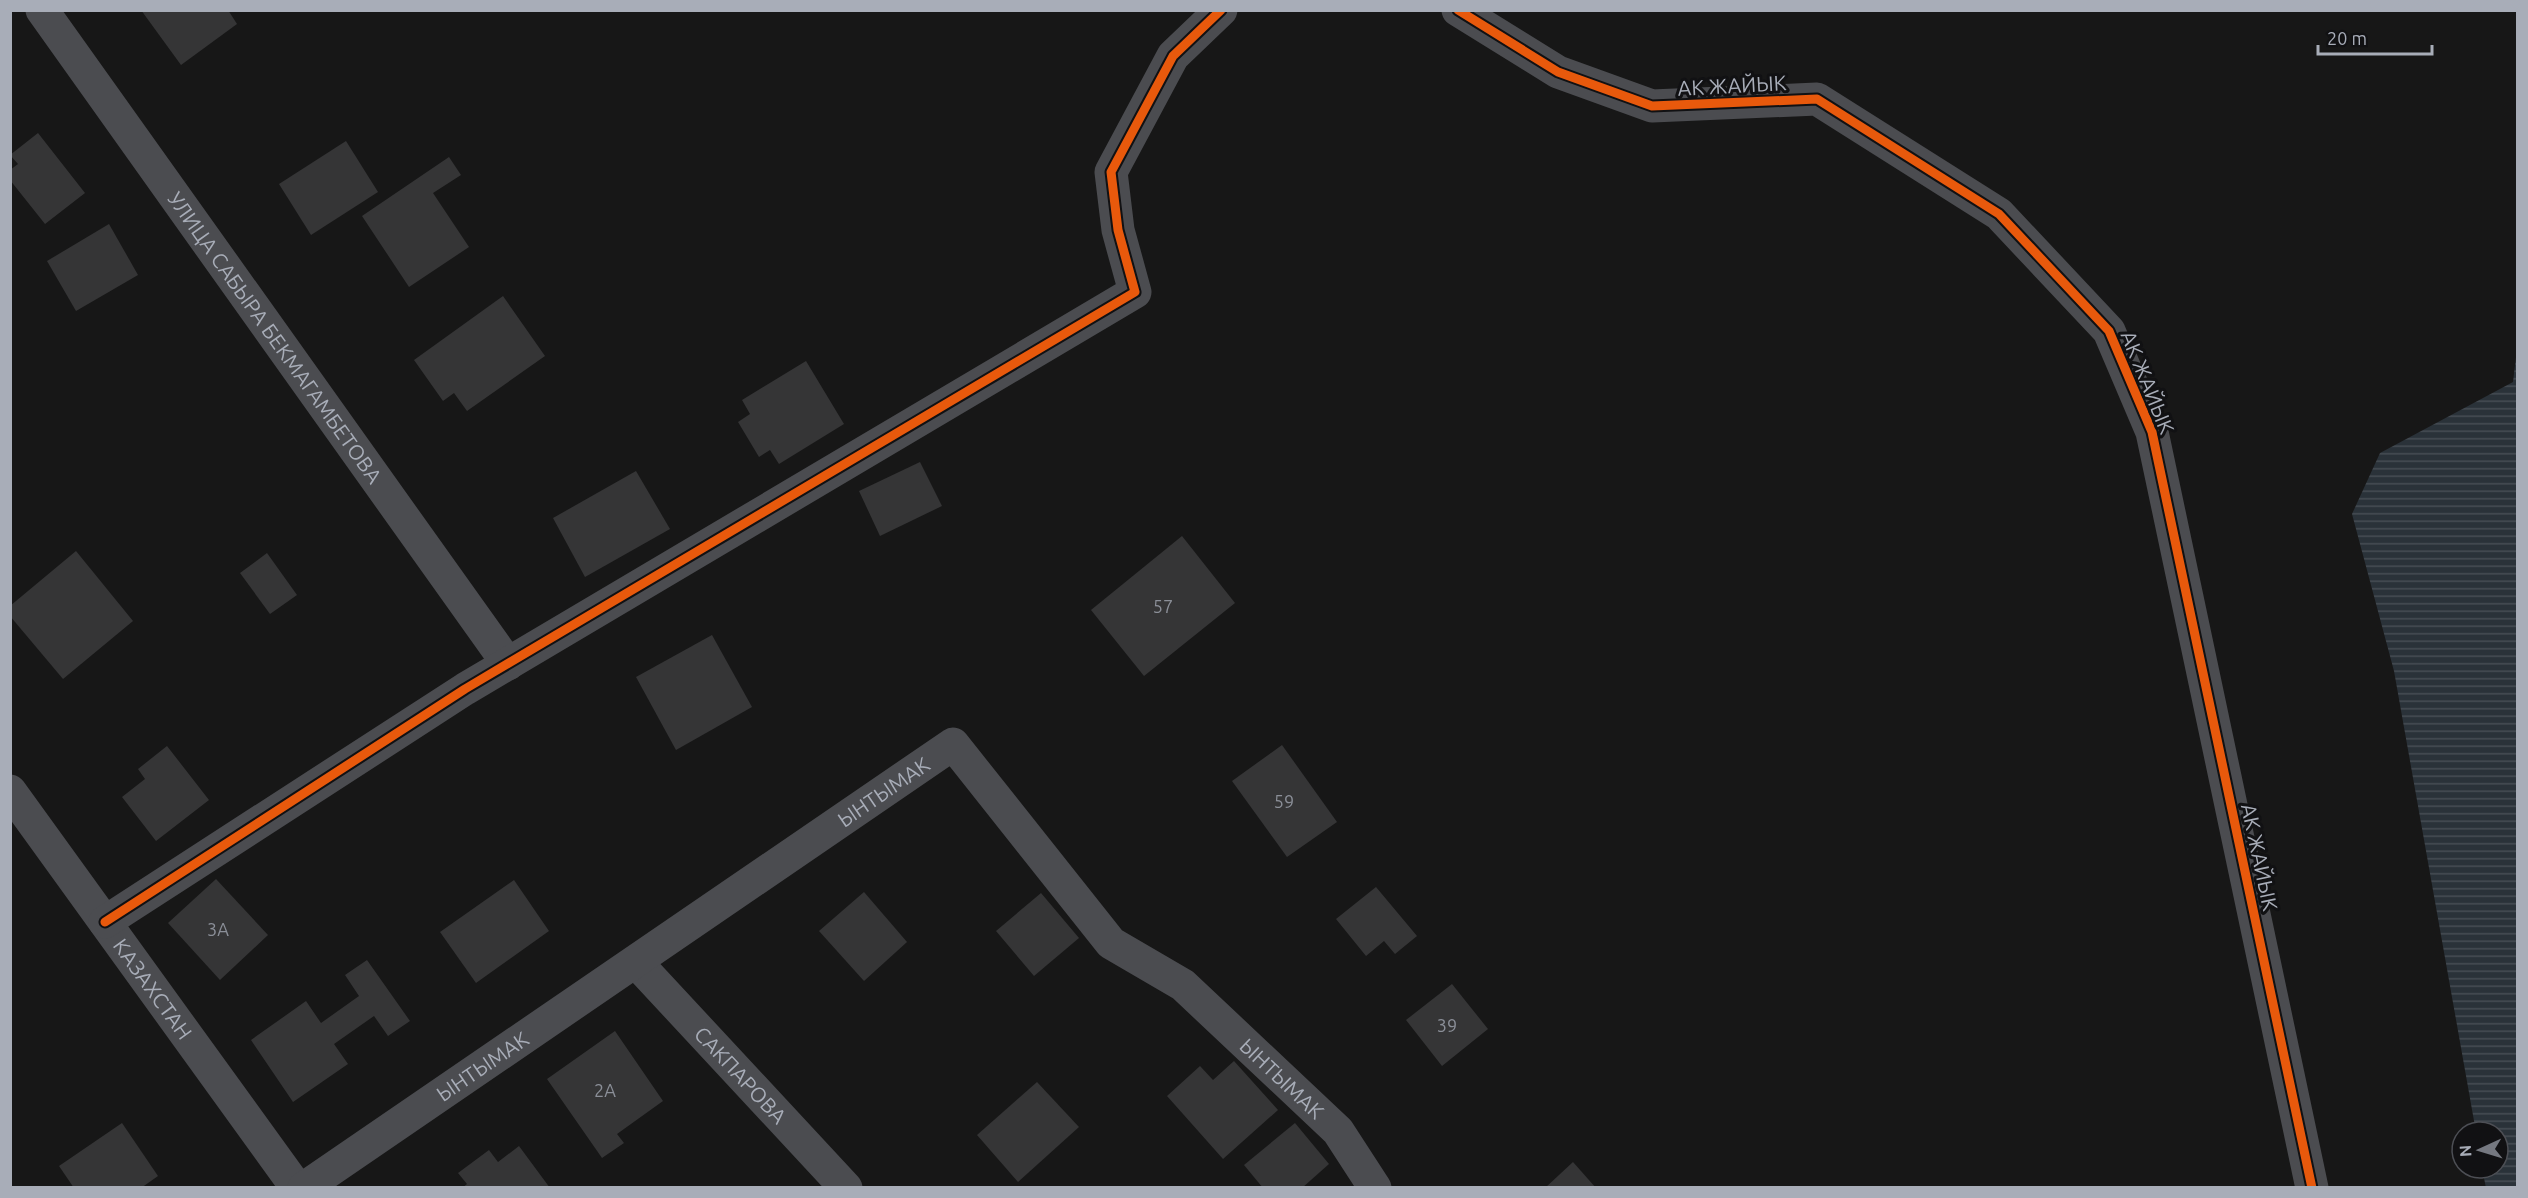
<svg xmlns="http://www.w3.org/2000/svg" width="2528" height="1198" font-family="Ubuntu,sans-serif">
<defs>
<pattern id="water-rules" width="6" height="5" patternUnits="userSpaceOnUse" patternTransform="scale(1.5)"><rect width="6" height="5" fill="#2a3239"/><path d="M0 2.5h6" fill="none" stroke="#464d54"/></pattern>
</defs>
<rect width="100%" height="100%" fill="#171717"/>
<path fill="url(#water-rules)" d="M2517 349 2518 1187 2486 1188 2482 1168H2498V1132H2476L2394 671 2352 514 2380 453 2513 382Z"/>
<g fill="#353536">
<path d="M141 10H228L237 24 181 65Z"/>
<path d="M38 133 85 193 45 224 10 180V170L18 164 10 155Z"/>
<path d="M346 141 378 192 311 235 279 184Z"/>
<path d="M449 157 461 175 433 193 469 247 409 287 362 216Z"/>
<path d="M109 224 138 275 76 311 47 261Z"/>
<path d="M503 296 545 356 467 411 454 393 443 401 414 360Z"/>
<path d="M806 361 844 424 779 464 770 450 759 457 738 422 750 414 742 400Z"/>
<path d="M920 462 942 506 880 536 859 491Z"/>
<path d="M636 471 670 529 585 577 553 518Z"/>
<path d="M1182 536 1235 603 1144 676 1091 610Z"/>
<path d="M76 551 133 621 63 679 10 616V606Z"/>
<path d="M267 553 297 595 270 614 240 573Z"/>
<path d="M712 635 752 707 676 750 636 677Z"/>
<path d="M1282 745 1337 822 1287 857 1232 781Z"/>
<path d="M167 746 209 800 156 841 122 797 145 779 138 769Z"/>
<path d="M216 879 268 935 220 980 168 923Z"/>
<path d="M514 880 549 931 476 983 440 932Z"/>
<path d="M1376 887 1417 936 1395 954 1384 941 1366 956 1336 919Z"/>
<path d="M864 892 907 942 864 981 819 931Z"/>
<path d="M1041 893 1079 938 1034 976 996 931Z"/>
<path d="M367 960 410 1021 388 1036 374 1016 334 1044 348 1064 293 1102 251 1040 306 1001 321 1023 359 996 345 975Z"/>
<path d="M1452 984 1488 1029 1442 1066 1406 1020Z"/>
<path d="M615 1031 663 1101 617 1134 624 1143 602 1158 547 1079Z"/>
<path d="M1234 1061 1278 1110 1223 1159 1167 1096 1200 1066 1213 1080Z"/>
<path d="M1037 1082 1079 1127 1018 1182 977 1135Z"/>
<path d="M122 1123 158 1176 141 1188H74L59 1166Z"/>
<path d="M1295 1123 1329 1164 1302 1188H1263L1244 1165Z"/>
<path d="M519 1146 550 1188H462L467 1184 458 1173 489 1150 498 1162Z"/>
<path d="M1573 1162 1596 1188H1545Z"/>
</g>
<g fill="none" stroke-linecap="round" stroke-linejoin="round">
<g stroke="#4b4c50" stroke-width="33">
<path id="s1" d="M42 10 508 664"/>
<path d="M1458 10 1558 72 1652 106 1817 99 1999 214 2109 331 2152 432 2312 1188"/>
<path id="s2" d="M10 791 297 1188"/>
<path d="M105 922 465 689 1135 292 1118 230 1111 172 1173 56 1221 10"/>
<path id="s3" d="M636 962 846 1188"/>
<path id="s4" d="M304 1188 953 744 1111 943 1183 985 1338 1131 1375 1188"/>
</g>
<g stroke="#111113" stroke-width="13">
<g id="cycleway">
<path d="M1458 10 1558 72 1652 106 1817 99 1999 214 2109 331 2152 432 2312 1188"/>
<path d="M105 922 465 689 1135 292 1118 230 1111 172 1173 56 1221 10"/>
</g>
</g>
<use href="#cycleway" stroke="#e8590c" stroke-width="9"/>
</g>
<g text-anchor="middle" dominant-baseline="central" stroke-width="6" stroke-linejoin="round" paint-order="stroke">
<g font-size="18" fill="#8b8f98">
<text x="1163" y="606">57</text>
<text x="1284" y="801">59</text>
<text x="218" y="929">3А</text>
<text x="1447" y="1025">39</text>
<text x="605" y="1090">2А</text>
</g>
<g font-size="21" fill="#a8adb8" stroke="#111113">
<text transform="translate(1732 85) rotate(-3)">АК ЖАЙЫК</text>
<text stroke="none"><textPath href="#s1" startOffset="402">УЛИЦА САБЫРА БЕКМАГАМБЕТОВА</textPath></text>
<text transform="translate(2148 382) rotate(68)">АК ЖАЙЫК</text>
<text stroke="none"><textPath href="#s4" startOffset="702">ЫНТЫМАК</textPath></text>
<text transform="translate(2260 857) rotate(78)">АК ЖАЙЫК</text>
<text stroke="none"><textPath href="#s2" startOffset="244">КАЗАХСТАН</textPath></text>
<text stroke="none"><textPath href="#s4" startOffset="216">ЫНТЫМАК</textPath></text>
<text stroke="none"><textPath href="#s3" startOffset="154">САКПАРОВА</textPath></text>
<text stroke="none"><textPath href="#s4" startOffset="1260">ЫНТЫМАК</textPath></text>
</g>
</g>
<rect width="2528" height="1198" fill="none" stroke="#a8adb8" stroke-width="24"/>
<g transform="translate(2480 1150) rotate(266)"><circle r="28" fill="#111113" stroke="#4d4f55" stroke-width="1.5"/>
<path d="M0-4.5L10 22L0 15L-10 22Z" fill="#757880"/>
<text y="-9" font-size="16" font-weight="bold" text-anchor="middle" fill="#a8adb8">N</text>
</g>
<path d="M2318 45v9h114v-9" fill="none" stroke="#a8adb8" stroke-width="3"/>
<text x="2327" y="45" font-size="18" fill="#a8adb8" stroke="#111113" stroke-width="4.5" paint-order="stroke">20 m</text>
</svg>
